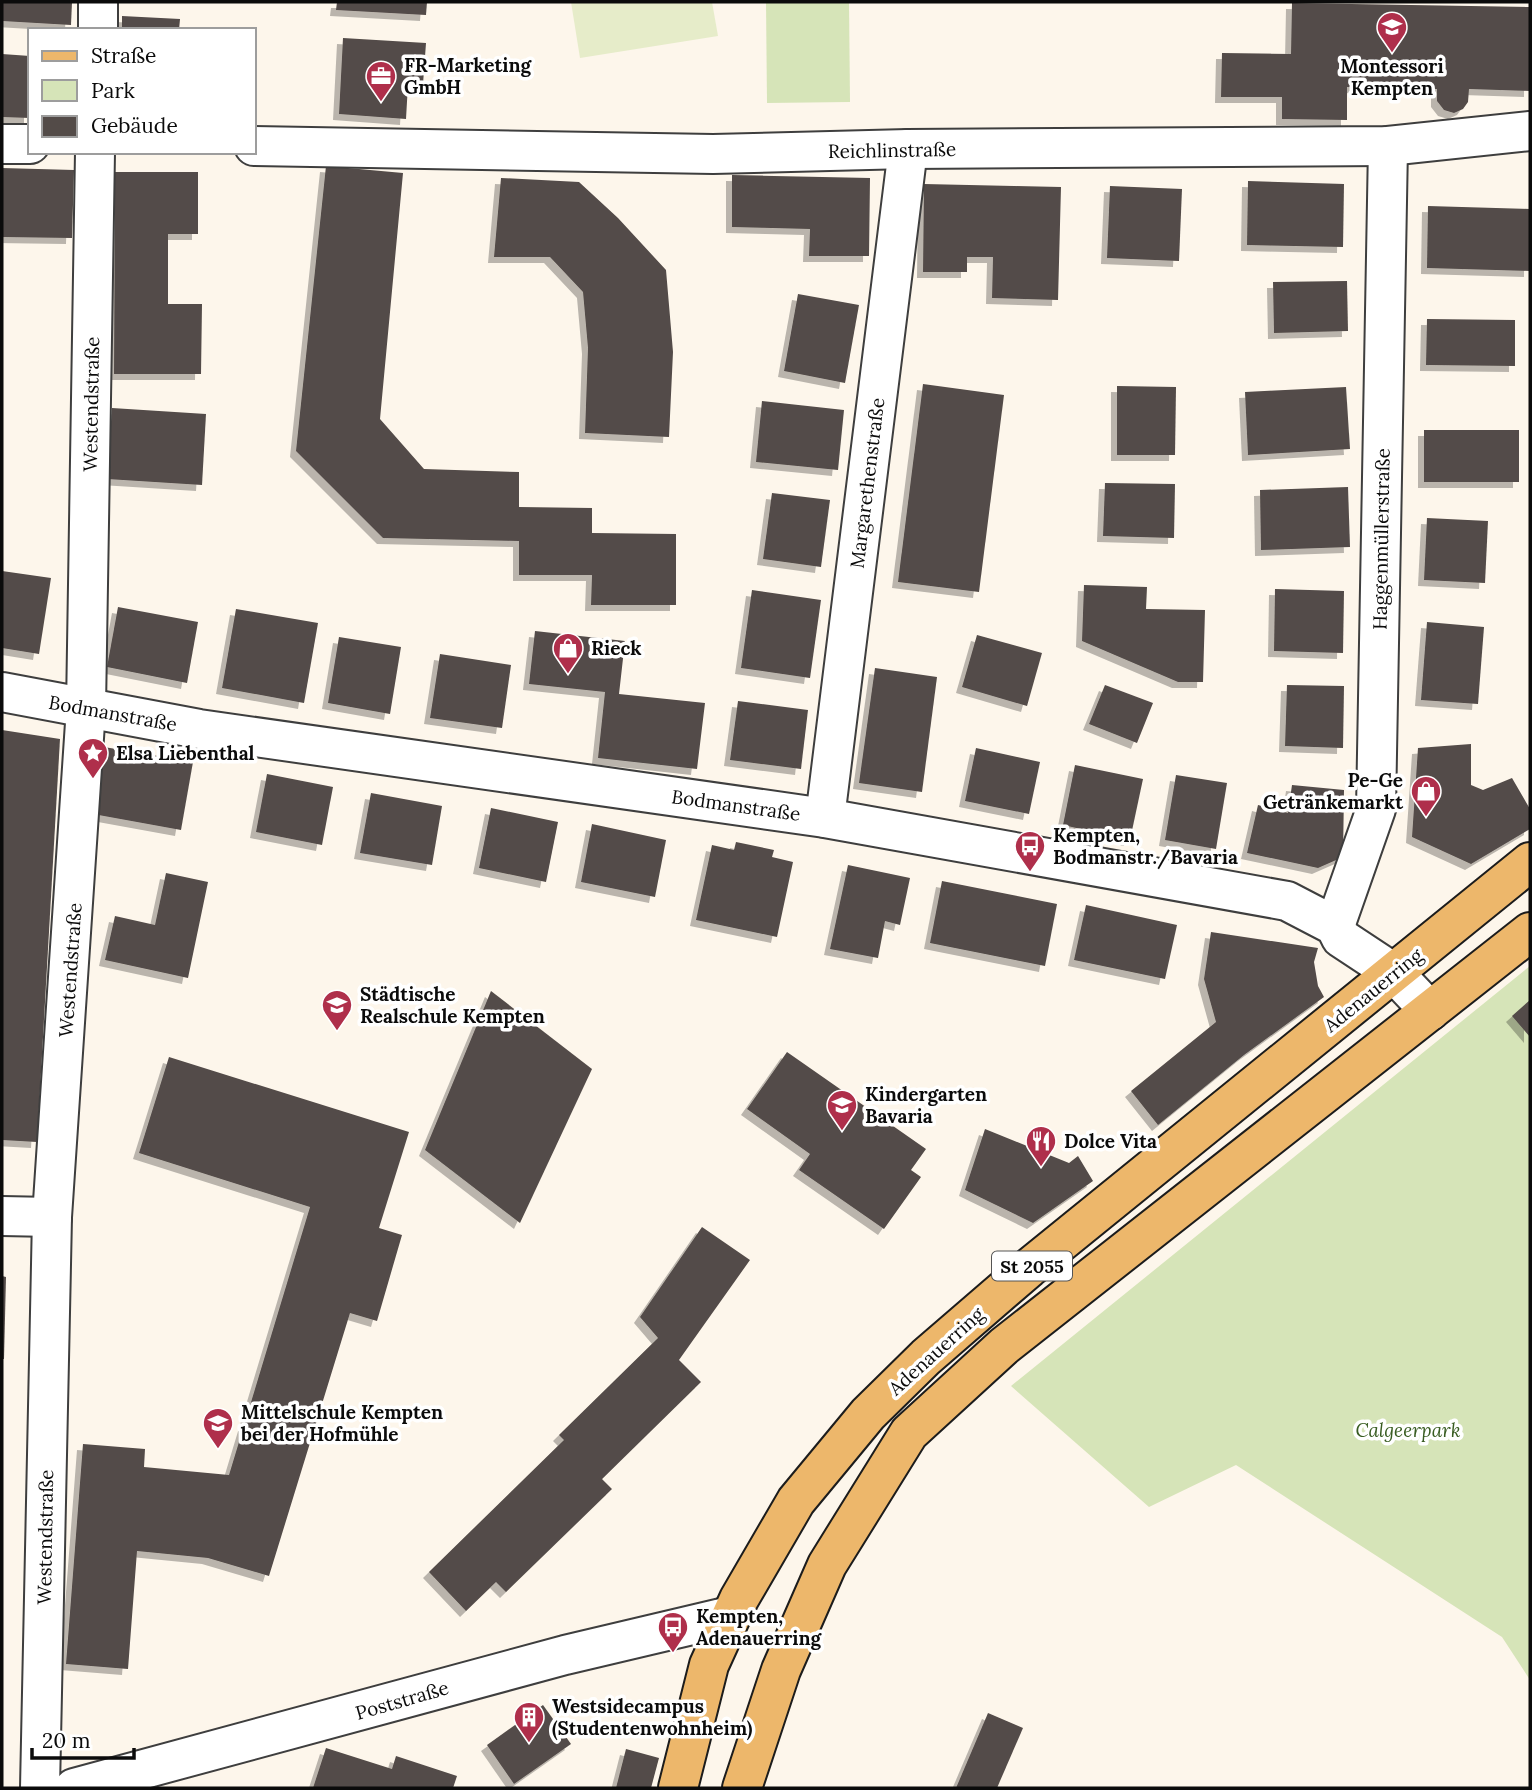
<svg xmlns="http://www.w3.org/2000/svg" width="1532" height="1790" font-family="Lora,serif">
<defs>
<filter id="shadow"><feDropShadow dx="-6" dy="6" stdDeviation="0" flood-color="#0004"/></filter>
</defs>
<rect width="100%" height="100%" fill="#fdf6eb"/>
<g fill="#d6e4b8">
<path d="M766 2H849L850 102 767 103Z"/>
<path d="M1530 966V1680L1502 1637 1236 1465 1149 1507 1011 1386Z"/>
</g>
<path fill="#e6ecc9" d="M571 2H712L718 36 580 58Z"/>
<g fill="#534b48" filter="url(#shadow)">
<path d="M2 2H72L71 25 2 21Z"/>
<path d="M337 2H427L426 15 336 10Z"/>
<path d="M1292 3 1530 7V91L1469 89 1468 102 1463 109 1454 113 1444 110 1437 101V89L1347 87V120L1282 119V97H1221L1222 53 1291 54Z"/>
<path d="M122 16 180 19 179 30H122Z"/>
<path d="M343 38 426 43 423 84H408L406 119 339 114Z"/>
<path d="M2 54 30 56V118L2 117Z"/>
<path d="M326 166 403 173 380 419 424 469 519 472V507L592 508V533L676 534V605H591L592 575H519V541L383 538 296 451Z"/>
<path d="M2 168 74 170 72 238 2 237Z"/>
<path d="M115 172H198V234H168V304H202L201 374H114Z"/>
<path d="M732 175 870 178 869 256H809L810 229 732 227Z"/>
<path d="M501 178 579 182 618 218 666 270 673 352 669 437 585 433 588 348 583 292 550 257H494Z"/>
<path d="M1248 181 1344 184 1343 247 1247 245Z"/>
<path d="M924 184 1061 187 1058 300 992 298 993 257H967V272H923Z"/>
<path d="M1110 186 1182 189 1179 261 1107 258Z"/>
<path d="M1428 206 1530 209V271L1427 268Z"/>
<path d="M1347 281 1348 331 1274 333 1273 282Z"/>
<path d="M798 294 859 305 845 383 784 371Z"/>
<path d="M1427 319 1515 320V366L1426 365Z"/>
<path d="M923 384 1004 395 979 592 898 582Z"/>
<path d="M1117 386 1176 387 1175 455H1117Z"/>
<path d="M1346 387 1350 449 1248 455 1245 392Z"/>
<path d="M762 401 844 410 838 470 756 462Z"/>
<path d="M112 408 206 414 202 485 107 479Z"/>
<rect x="1424" y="430" width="95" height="52"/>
<path d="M1105 483 1175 484 1174 538 1103 536Z"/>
<path d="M1348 487 1350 547 1261 550 1260 490Z"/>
<path d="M772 493 830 500 821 567 763 559Z"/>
<path d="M1427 518 1488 521 1485 583 1424 580Z"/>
<path d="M2 571 51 578 39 654 2 648Z"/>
<path d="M1084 585 1147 587 1146 609 1205 610 1203 682H1178L1082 641Z"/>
<path d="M1275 589 1344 591 1343 653 1274 651Z"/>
<path d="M752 590 821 600 810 678 741 668Z"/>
<path d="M118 607 198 622 187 683 107 667Z"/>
<path d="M236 609 318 623 304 703 222 688Z"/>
<path d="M1427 622 1484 627 1478 704 1421 700Z"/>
<path d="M535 631 625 641 619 694 705 703 697 769 598 758 605 692 529 684Z"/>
<path d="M977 635 1042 653 1027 706 962 687Z"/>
<path d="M339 637 401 647 390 714 328 703Z"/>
<path d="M440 654 511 665 502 728 430 718Z"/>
<path d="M875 668 937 677 922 792 859 783Z"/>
<path d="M1105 685 1153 703 1137 743 1089 724Z"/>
<path d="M1287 685 1344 686 1343 748 1285 746Z"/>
<path d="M738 701 808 710 801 769 730 760Z"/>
<path d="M2 730 60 739 37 1142 2 1140Z"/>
<path d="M1471 744V785L1483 790 1512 778 1530 809V829L1471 864 1412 837 1418 748Z"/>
<path d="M104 747 193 762 181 830 93 814Z"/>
<path d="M976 748 1040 762 1029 814 965 801Z"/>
<path d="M1075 765 1143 779 1130 840 1063 825Z"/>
<path d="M267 774 333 787 322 845 256 832Z"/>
<path d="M1176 775 1227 783 1216 849 1165 840Z"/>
<path d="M1292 785 1344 790 1343 857 1318 868 1247 853 1258 805 1288 813Z"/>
<path d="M371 793 442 806 432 865 360 853Z"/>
<path d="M491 808 558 822 546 882 479 868Z"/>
<path d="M592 824 666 840 655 897 581 882Z"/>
<path d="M736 842 774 850 772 857 793 862 777 937 696 920 712 845 734 850Z"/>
<path d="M848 865 910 878 900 925 885 921 878 958 830 949Z"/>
<path d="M166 873 208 882 188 978 105 960 115 916 155 925Z"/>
<path d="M942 881 1057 904 1045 966 930 943Z"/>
<path d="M1086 905 1177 925 1165 979 1074 960Z"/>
<path d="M1211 932 1318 948 1314 962 1318 986 1324 997 1244 1055 1158 1125 1131 1091 1216 1022 1204 979Z"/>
<path d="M491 991 592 1069 520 1223 425 1150Z"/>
<path d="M1530 1000V1037L1512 1016Z"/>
<path d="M787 1052 926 1149 911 1170 921 1177 884 1229 799 1170 810 1154 747 1109Z"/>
<path d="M169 1057 409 1132 379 1228 402 1235 377 1321 350 1313 269 1576 208 1558 137 1551 128 1669 66 1664 83 1444 145 1449 144 1467 229 1475 310 1207 139 1153Z"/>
<path d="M985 1129 1069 1163 1078 1156 1093 1181 1033 1223 965 1190Z"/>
<path d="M702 1227 750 1260 679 1360 701 1382 602 1479 612 1489 506 1592 496 1582 466 1611 429 1572 564 1440 559 1435 658 1338 640 1317Z"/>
<path d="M2 1276 6 1277 4 1359H2Z"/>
<path d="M543 1705 571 1744 514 1784 487 1745Z"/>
<path d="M988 1713 1023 1728 997 1788H956Z"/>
<path d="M326 1748 392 1769 396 1756 457 1776 453 1788H313Z"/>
<path d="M626 1749 659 1758 651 1788H616Z"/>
</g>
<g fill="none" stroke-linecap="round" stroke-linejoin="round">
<g stroke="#3e3e3e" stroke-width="42">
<g id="minor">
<path d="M98 30V2"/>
<path d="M2 144H30"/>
<path d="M254 146 713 154 908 149 1388 146 1530 131"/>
<path d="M2 692 199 729 825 818 1287 901 1335 926 1341 938 1394 973 1430 1011"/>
<path d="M825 818 908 149"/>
<path d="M1335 926 1376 809 1388 146"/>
<path d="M2 1216 52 1217"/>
<path d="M40 1788 52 1217 86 708 95 152"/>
<path d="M74 1788 565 1655 730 1616"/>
</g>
</g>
<g stroke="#1c1c1c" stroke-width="42">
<g id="major">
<path d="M678 1788 709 1665 739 1599 796 1501 868 1414 926 1357 1029 1268 1530 862"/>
<path d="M742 1788 781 1670 827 1565 909 1433 1004 1346 1530 932"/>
</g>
</g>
<use href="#minor" stroke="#fff" stroke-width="38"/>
<use href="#major" stroke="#edb76b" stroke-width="38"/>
</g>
<defs>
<g id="school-pin" transform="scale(1.575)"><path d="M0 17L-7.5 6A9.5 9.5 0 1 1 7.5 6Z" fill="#af2f4b" stroke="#fff"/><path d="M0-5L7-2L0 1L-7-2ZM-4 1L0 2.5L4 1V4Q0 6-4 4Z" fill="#fff"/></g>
<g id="office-pin" transform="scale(1.575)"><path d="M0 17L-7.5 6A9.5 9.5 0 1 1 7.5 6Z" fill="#af2f4b" stroke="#fff"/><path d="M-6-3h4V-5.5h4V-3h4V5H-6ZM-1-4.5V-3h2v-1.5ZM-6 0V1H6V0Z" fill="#fff"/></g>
<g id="shop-pin" transform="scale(1.575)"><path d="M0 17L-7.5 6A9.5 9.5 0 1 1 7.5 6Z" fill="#af2f4b" stroke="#fff"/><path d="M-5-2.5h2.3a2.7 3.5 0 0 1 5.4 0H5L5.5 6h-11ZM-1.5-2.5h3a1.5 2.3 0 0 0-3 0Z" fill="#fff"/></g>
<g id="sight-pin" transform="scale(1.575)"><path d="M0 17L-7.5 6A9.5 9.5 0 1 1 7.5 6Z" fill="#af2f4b" stroke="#fff"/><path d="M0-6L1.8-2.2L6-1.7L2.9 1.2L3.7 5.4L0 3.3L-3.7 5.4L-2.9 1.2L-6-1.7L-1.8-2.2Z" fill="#fff"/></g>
<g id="bus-pin" transform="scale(1.575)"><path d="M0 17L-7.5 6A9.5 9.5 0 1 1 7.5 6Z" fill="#af2f4b" stroke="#fff"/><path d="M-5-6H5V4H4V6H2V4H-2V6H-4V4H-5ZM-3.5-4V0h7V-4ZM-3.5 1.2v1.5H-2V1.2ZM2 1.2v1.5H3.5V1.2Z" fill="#fff"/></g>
<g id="restaurant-pin" transform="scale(1.575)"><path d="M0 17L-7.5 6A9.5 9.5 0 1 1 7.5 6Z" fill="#af2f4b" stroke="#fff"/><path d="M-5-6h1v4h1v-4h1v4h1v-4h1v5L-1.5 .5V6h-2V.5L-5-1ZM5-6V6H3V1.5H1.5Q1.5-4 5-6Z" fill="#fff"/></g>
<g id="building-pin" transform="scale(1.575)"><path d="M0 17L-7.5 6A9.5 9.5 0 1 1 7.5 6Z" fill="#af2f4b" stroke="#fff"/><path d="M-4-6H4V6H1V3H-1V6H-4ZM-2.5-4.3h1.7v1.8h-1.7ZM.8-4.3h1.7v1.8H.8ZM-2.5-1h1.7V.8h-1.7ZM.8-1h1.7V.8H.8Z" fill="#fff"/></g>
</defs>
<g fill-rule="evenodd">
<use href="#school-pin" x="1392" y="27"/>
<use href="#office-pin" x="381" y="76"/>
<use href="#shop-pin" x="568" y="648"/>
<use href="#sight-pin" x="93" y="753"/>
<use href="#shop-pin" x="1426" y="791"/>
<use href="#bus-pin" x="1030" y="846"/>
<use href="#school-pin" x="337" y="1005"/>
<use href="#school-pin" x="842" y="1105"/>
<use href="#restaurant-pin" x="1041" y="1141"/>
<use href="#school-pin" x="218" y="1423"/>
<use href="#bus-pin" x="673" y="1627"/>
<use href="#building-pin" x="529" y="1717"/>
</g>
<g text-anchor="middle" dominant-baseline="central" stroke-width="7" stroke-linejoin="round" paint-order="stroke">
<rect fill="#fff" stroke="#545454" stroke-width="2" x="992" y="1251.5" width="80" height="29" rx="5"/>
<g font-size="18" font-weight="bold" fill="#0b0b0b">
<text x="1032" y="1266">St 2055</text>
</g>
<g font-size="19" font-weight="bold" fill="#0b0b0b" stroke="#fff" text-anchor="start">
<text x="404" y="65">FR-Marketing<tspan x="404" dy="22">GmbH</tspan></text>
<text x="1392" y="66" text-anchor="middle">Montessori<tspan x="1392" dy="22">Kempten</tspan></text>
<text x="591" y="648">Rieck</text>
<text x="116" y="753">Elsa Liebenthal</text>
<text x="1403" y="780" text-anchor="end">Pe-Ge<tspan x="1403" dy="22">Getränkemarkt</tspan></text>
<text x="1053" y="835">Kempten,<tspan x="1053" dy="22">Bodmanstr./Bavaria</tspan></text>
<text x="360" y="994">Städtische<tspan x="360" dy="22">Realschule Kempten</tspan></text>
<text x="865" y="1094">Kindergarten<tspan x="865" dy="22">Bavaria</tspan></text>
<text x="1064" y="1141">Dolce Vita</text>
<text x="241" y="1412">Mittelschule Kempten<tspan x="241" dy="22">bei der Hofmühle</tspan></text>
<text x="696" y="1616">Kempten,<tspan x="696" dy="22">Adenauerring</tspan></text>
<text x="552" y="1706">Westsidecampus<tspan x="552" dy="22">(Studentenwohnheim)</tspan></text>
</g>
<g font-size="19" fill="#0b0b0b" stroke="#fff">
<text transform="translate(892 150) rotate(-1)">Reichlinstraße</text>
<text transform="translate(91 404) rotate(-89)">Westendstraße</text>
<text transform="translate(867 483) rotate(-83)">Margarethenstraße</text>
<text transform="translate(1381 539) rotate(-89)">Haggenmüllerstraße</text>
<text transform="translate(113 713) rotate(10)">Bodmanstraße</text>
<text transform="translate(736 805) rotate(8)">Bodmanstraße</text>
<text transform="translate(70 970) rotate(-86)">Westendstraße</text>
<text transform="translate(1373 990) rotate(-39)">Adenauerring</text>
<text transform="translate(936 1351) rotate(-42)">Adenauerring</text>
<text transform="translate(45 1537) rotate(-89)">Westendstraße</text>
<text transform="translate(402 1700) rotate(-16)">Poststraße</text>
</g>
<g font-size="19" font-style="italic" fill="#385c21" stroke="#fff">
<text x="1408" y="1430">Calgeerpark</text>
</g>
</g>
<rect width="1532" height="1790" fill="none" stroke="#0b0b0b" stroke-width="7"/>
<rect x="28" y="28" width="228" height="126" fill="#ffffff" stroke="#9d9d9d" stroke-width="2"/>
<rect x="42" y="51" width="35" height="10" fill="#edb76b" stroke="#9d9d9d" stroke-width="2"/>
<text x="91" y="63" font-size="21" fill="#0b0b0b">Straße</text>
<rect x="42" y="80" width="35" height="21" fill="#d6e4b8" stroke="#9d9d9d" stroke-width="2"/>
<text x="91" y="98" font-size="21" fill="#0b0b0b">Park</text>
<rect x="42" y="116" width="35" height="21" fill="#534b48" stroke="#9d9d9d" stroke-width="2"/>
<text x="91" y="133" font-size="21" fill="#0b0b0b">Gebäude</text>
<path d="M32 1748v10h102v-10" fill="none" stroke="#0b0b0b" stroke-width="3.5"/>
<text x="42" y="1748" font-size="21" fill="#0b0b0b" stroke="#ffffff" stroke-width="5" paint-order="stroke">20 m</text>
</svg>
